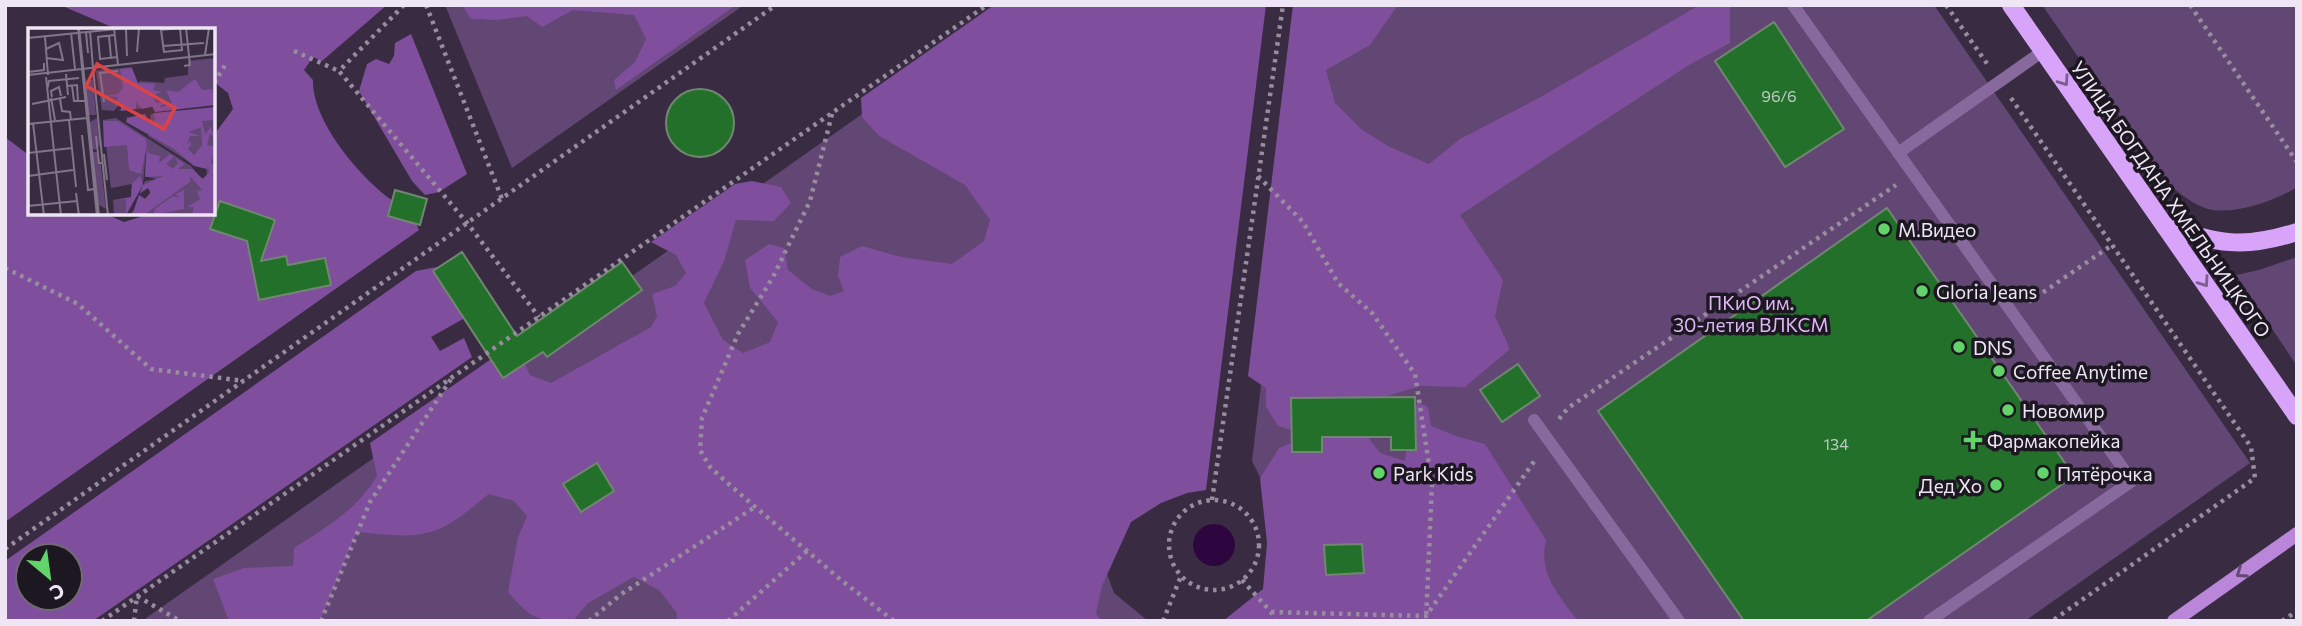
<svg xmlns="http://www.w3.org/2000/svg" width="2302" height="626" font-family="Commissioner,sans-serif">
<rect width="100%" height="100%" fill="#392c42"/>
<g fill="#624674">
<path d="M445 5H744L512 168Z"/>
<path d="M1017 5 1127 511 1102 560 1114 593 1148 621H142Z"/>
<path d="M1306 5H1934L2250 463 2025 621H1283L1289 536 1252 461Z"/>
<path d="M2042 5H2297V187C2276 201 2229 217 2205 208 2161 191 2135 139 2110 102 2087 70 2065 38 2042 5Z"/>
<path d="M2297 257V366L2236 275 2259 270Z"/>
</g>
<g fill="#7f4e9c" fill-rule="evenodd">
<path d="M60 5H387L322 61 313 57 304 70 313 80C312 120 356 172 386 196 393 202 404 204 410 210 414 214 416 224 419 230L5 522V137L30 156V214H106L124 222 150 214H214V135L233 109 228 93 214 82V30H119Z"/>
<path d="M462 5H736L616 90 614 80 635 62 646 39 634 15 573 10 542 27 527 16 497 20 471 19Z"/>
<path d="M994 5H1266L1206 490 1187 493 1161 503 1131 522 1102 586 1096 614 1102 621H676L677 613 659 590 634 577 588 603 573 621C537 621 532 620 508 592L518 537 527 516 514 501 489 494C472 507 454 524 434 531 410 539 382 534 357 532L320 621H229L213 579 244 568 293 566 294 548C325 528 358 509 377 476L370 443 510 346 525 364 530 375 551 383 651 327 657 316 652 294 675 286 686 273 676 255 651 242 735 184 752 181 781 187 791 203 774 221 736 220 724 261 704 303 723 340 743 353 770 342 778 322 750 288 745 260 769 244 784 248 788 270 812 289 830 296 844 291 838 276 840 257 862 246 901 257 952 264 984 241 990 220 965 185 879 136 862 117 861 98Z"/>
<path d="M1293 5H1398L1370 45 1326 70 1335 103 1362 130 1390 147 1429 164 1460 139 1537 99 1698 6 1730 5V43L1689 65 1460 215 1503 280 1495 316 1510 349 1465 387 1421 386 1371 401 1359 425 1380 453 1405 461 1410 415 1418 402 1428 407 1431 426 1459 437 1485 444 1546 540C1538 573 1559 596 1578 621H1223L1263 589 1267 543 1260 478 1279 448 1298 440 1292 430 1278 426 1266 407V388L1248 376Z"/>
<path d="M411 34 467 174 439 192 425 195 412 181 359 91 367 64 376 59 389 64 394 56 395 43Z"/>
<path d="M437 267C455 277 465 298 463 319L431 337 440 351 464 338 472 357 93 621H5V561L416 271ZM28 556H70V598H28Z"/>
</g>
<circle fill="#2d0640" cx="1214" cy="545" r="21"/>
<g fill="#23702a" stroke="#718771" stroke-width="2">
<path d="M1774 22 1844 129 1785 167 1715 61Z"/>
<circle cx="700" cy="123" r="34"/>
<path d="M395 190 427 199 420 225 388 216Z"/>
<path d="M220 201 275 220 261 261 286 256 288 265 325 258 331 285 259 300 247 241 210 229Z"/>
<path d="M1887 208 2074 476 1866 621H1744L1598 411Z"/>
<path d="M462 252 517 336 622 262 642 290 547 357 543 352 503 378 433 271Z"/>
<path d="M1518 364 1540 396 1502 422 1480 390Z"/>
<path d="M1415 397 1416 450H1391V437H1322V452H1292L1291 398Z"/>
<path d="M597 463 614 491 581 512 563 484Z"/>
<path d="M1362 544 1364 573 1326 575 1324 545Z"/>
</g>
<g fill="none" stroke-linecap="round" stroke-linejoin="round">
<g stroke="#988d9f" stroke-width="4.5" stroke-dasharray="3.5 5" stroke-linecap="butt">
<path d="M404 5 339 71 468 224 539 317"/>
<path d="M426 5 502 199"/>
<path d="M1946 5 1988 65"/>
<path d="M2190 5 2297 162"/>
<path d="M294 51 339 71"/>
<path d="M214 83 227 62"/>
<path d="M2011 98 2251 447 2255 478 2052 621"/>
<path d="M832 114 810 201 773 277 738 334 702 418 700 450 710 467 732 487 841 580 894 621"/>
<path d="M1258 176 1303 222 1338 283 1372 313 1415 374 1432 484 1426 621"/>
<path d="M5 268 78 304 151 369 244 381"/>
<path d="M2029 302 2112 245"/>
<path d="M1559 419 1568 408 1896 185"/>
<circle cx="1214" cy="545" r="45"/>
<path d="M1212 500 1283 5"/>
<path d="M5 549 776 5"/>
<path d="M1242 580 1271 612 1275 621"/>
<path d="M1271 612 1426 616 1535 460"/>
<path d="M102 621 987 5"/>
<path d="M134 621 137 596 180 621"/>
<path d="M321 621 370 502 451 379"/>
<path d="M589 621 620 595 755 507"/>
<path d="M728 621 807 551"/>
<path d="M1163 621 1181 576"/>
<path d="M2282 621 2297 611"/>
</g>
<g stroke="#88699d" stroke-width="12">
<path d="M1793 5 2132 481 1929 621"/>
<path d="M1898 153 2043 51"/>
<path d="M1534 420 1679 621"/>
</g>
<path stroke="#b986d9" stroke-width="14" d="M2174 621 2297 534"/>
<g stroke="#d8a4f9" stroke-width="18">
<path d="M2011 5 2297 416"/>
<path d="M2165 226C2219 243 2241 250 2297 232"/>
</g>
</g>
<defs><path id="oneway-chevron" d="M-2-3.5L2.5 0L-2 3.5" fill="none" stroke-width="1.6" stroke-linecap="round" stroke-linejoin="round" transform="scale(1.75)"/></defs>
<g stroke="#7a5e8d">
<use href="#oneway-chevron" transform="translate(2064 81) rotate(55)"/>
<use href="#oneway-chevron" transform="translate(2204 282) rotate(55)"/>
</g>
<use stroke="#634974" href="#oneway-chevron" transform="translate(2241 573) rotate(145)"/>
<g fill="#62d469" stroke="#1d1721" stroke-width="2.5">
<circle cx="1884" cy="229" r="7"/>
<circle cx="1922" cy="291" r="7"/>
<circle cx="1959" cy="347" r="7"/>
<circle cx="1999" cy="371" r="7"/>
<circle cx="2008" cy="410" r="7"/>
<path d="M1969.5 429.5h7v7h7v7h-7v7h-7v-7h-7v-7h7z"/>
<circle cx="1379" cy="473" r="7"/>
<circle cx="2043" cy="473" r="7"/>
<circle cx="1996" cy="485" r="7"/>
</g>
<g text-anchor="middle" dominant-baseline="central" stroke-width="7" stroke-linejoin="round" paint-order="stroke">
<g font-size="16" fill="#bbc8c2">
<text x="1779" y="95">96/6</text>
<text x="1836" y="443">134</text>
</g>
<g font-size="19" fill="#eee6f4" stroke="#1d1721">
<text transform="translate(2171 199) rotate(55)">УЛИЦА БОГДАНА ХМЕЛЬНИЦКОГО</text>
</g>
<g font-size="19" fill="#eee6f4" stroke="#1d1721" text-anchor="start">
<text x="1898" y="229">М.Видео</text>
<text x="1936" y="291">Gloria Jeans</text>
<text x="1973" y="347">DNS</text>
<text x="2013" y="371">Coffee Anytime</text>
<text x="2022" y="410">Новомир</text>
<text x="1987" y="440">Фармакопейка</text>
<text x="1393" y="473">Park Kids</text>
<text x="2057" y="473">Пятёрочка</text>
<text x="1982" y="485" text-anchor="end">Дед Хо</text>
</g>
<g font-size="19" fill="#ddb7f6" stroke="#1d1721">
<text x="1751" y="302">ПКиО им.<tspan x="1751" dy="22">30-летия ВЛКСМ</tspan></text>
</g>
</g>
<g transform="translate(28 28)">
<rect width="187" height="187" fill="#392c42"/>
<path d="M187 30V72L91 83 112 53 136 55 137 50 160 47V33ZM104 39 102 62 86 83 74 82 68 43ZM60 52H65L68 87H61L62 94 69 90 72 117 67 122 63 120 57 56ZM187 80V187H100L108 181 111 167 117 171 122 166 120 159 112 166 117 153 128 151 117 148 119 111 115 156 98 187H86L85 172 103 170 104 156 83 160 75 92 88 90 163 138 174 151 179 147 178 140 166 137 120 108 123 86ZM65 124H69L73 138 78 181 69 176Z" fill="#624674"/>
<path d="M104 40 110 55 127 56 125 62 135 64 124 67 128 75 139 73 132 79 144 76 138 62 150 64 167 51 174 62 184 61 187 77 127 84 124 78 114 81 108 74V81L93 83V77H87L90 69 77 68 90 66 95 60 92 41ZM188 79 187 92 174 93 177 106 183 99 184 104 187 102V111L182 105 179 117 187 118 183 135 187 139V149L183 147 187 151V187H157L165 184V179H159L172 171 169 163 174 162 162 148V154L116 187H104L111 167 117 171 123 164 120 160 112 165 115 157 135 148 117 149 119 117 113 146 101 142 99 117 76 119 75 93H90L118 111 120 125 132 128 131 135 142 126 146 129 138 136 145 141 150 135 147 130 157 136 150 141H164L175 151 181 144 180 137 179 141 166 138 146 121 98 94 99 90 93 91 117 86 121 94 127 93 126 86 122 92 126 85ZM173 99 174 117 166 127 160 121 163 117V113L159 116 162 108H172L161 104ZM112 148 115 157 98 187V171L85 172 103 169 104 155ZM156 162V181L125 187 127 181 145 168 151 170 148 166Z" fill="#7f4e9c" fill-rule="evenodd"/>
<path fill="none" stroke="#817689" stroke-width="2" d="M50 0 69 188M51 0 71 188M86 0 90 37M150 0 133 2 136 24 154 22 152 0M98 1 99 28M62 3 65 40M58 4 60 25M43 5 47 41M87 7 70 9 72 31 90 29M81 8 83 30M17 9 20 47M0 10 98 0M135 18 176 15M18 21 31 15 35 32 18 30M109 24 111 0M177 27 181 0M156 38 162 37 158 0M65 40 80 188M0 44 16 42V35M38 46 40 67M0 47 188 26M18 49 33 188M39 58 49 57 50 73M44 58 46 73H57M19 62 21 53 51 50M24 69 23 63 31 59 33 68M23 70 27 92M32 71 34 83 42 84 43 92M76 74 72 45 90 43M4 76 38 69M41 92 48 159M5 95 16 188M0 96 59 90M54 107 60 162 66 161M68 108 71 135H75M0 125 44 120M76 126 79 152M0 148 45 142M48 165 51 188M0 178 49 173"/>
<path fill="#da4447" fill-opacity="0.15" stroke="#da4447" stroke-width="3.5" d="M69 36 147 80 136 101 58 58Z"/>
<rect width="187" height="187" fill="none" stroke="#eee6f4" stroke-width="3.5"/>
</g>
<rect width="2302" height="626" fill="none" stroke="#eee6f4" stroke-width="14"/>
<g transform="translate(49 577) rotate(151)"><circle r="33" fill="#1d1721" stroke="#716a75" stroke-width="2"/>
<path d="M0-5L12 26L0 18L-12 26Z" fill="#62d469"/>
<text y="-10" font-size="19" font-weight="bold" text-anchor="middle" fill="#eee6f4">С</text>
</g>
</svg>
